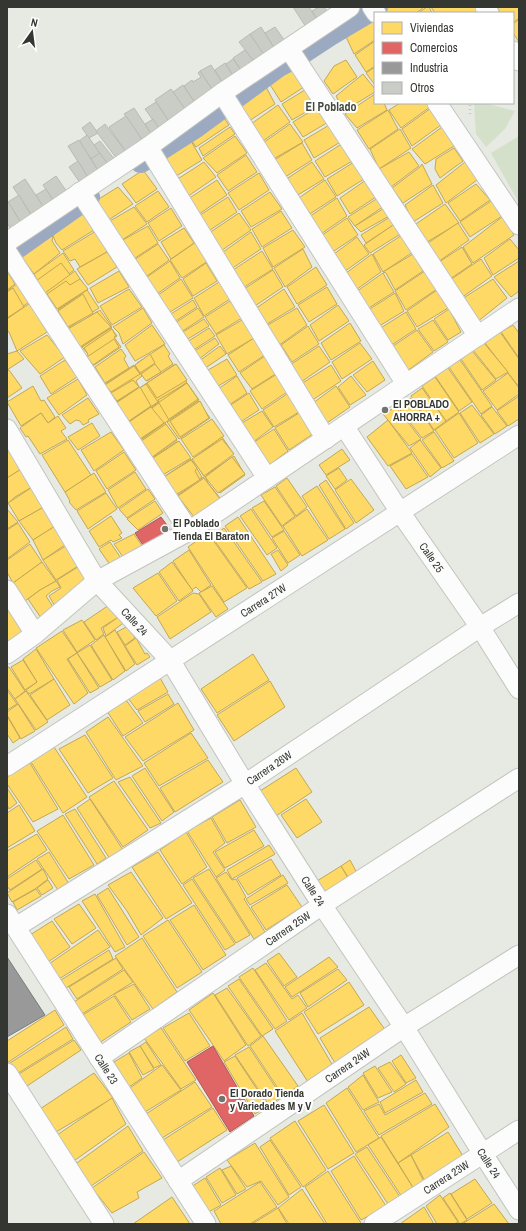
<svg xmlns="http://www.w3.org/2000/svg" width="526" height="1231" font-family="'Archivo Narrow',sans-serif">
<rect width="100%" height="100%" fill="#e6eae2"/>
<g fill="#d5e0ca">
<path d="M474 103H484L515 111 505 129 486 147 476 134Z"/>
<path d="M519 136V203L491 153Z"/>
</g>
<g fill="#ffd966" stroke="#c2a856">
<path d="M385 7H422L423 8 416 13H385L382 9Z"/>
<path d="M427 7H429L432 13H418Z"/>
<path d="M431 7H481L485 13H435Z"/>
<path d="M497 7H519V18L513 23V13H500Z"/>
<path d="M370 13 375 21V40L354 54 342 28Z"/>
<path d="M519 19V42L513 33V24Z"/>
<path d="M375 41V66L366 72 355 55Z"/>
<path d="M346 60 357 77 333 94 324 81 334 66Z"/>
<path d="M294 65 307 85 281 102 269 83Z"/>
<path d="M375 67V85L366 73Z"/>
<path d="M363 74 375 89V92L344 111 336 96Z"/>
<path d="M265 85 275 104 246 123 234 105Z"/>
<path d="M308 88 318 105 292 120 282 104Z"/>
<path d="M375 94V103H384L387 110 357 128 345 114Z"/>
<path d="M400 103H428L430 107 401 128 389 110Z"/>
<path d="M278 105 290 122 260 143 248 126Z"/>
<path d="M321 105 330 121 303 137 293 122Z"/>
<path d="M431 108 441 125 412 146 402 129Z"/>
<path d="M388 110 398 129 369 149 357 130Z"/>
<path d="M220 112 229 125 196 147 187 134Z"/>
<path d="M290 124 303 142 270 161 260 145Z"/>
<path d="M331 124 342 141 314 158 304 140Z"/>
<path d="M230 127 235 134 203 156 199 148Z"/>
<path d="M442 127 454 146 425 164 412 149Z"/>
<path d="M400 129 411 148 379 169 370 149Z"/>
<path d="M187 134 202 160 173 178 157 153Z"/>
<path d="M235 136 247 153 217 173 203 158Z"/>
<path d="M302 143 312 160 282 179 271 162Z"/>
<path d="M343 143 354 160 325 177 315 161Z"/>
<path d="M454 148 463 161 440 178 435 169 436 159Z"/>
<path d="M409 152 419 166 391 187 379 169Z"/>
<path d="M246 155 257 172 228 191 217 175Z"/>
<path d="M204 162 216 177 184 199 173 182Z"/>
<path d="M312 162 324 179 293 198 282 182Z"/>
<path d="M354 162 364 179 337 196 327 179Z"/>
<path d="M465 162 477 180 446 203 436 185Z"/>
<path d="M422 164 432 184 403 203 392 188 420 167Z"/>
<path d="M143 170 157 189 136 203 122 184Z"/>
<path d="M259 173 269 190 239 210 228 193Z"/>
<path d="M217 180 227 195 196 216 185 201Z"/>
<path d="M325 180 336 197 305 217 293 202Z"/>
<path d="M366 180 376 197 350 214 340 198Z"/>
<path d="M476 184 490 200 460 221 448 203Z"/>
<path d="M433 185 443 203 413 222 405 205Z"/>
<path d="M118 187 133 204 107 221 94 202Z"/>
<path d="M158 191 169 207 147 222 135 206Z"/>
<path d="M270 192 282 209 251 227 241 211Z"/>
<path d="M228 197 237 212 204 234 194 219Z"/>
<path d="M337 198 347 216 318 236 306 219Z"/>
<path d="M378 198 384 206 355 226 348 217Z"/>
<path d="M491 201 502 216 470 237 460 222Z"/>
<path d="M445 204 459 223 427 242 416 224Z"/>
<path d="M134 207 147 224 122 240 110 221Z"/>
<path d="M386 207 391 215 361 232 355 226Z"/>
<path d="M171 208 182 226 159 241 148 223Z"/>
<path d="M80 210 94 230 62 250 56 243 51 231Z"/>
<path d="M281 211 292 228 262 247 252 229Z"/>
<path d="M239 213 251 230 218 253 206 235Z"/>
<path d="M390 217 395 224 366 243 361 235Z"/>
<path d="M502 217 514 235 473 263 463 247Z"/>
<path d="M347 218 358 235 328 255 318 238Z"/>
<path d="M396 223 402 233 370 253 364 245Z"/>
<path d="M458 223 469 240 438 262 428 243Z"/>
<path d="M148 226 158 243 132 260 121 241Z"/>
<path d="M184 228 194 243 171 259 161 242Z"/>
<path d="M293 230 305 247 273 267 263 248Z"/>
<path d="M96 231 107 252 80 267 75 259 70 261 63 251Z"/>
<path d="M48 232 53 237 52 241 60 253 34 274 18 252Z"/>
<path d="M251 232 261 249 228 271 219 255Z"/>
<path d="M402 235 413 252 383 272 373 254Z"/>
<path d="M357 237 369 254 341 274 330 257Z"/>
<path d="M510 239 519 250V258L493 275 484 258Z"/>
<path d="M196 242 208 261 182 278 170 260Z"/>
<path d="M158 244 169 260 143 279 131 262Z"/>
<path d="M462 247 472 264 450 279 439 262Z"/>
<path d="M303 249 312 267 285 287 274 268Z"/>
<path d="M262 251 273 269 241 289 230 272Z"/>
<path d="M107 252 117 267 88 285 77 269Z"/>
<path d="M63 253 74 270 44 293 34 274Z"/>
<path d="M372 254 381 272 353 292 342 276Z"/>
<path d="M413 254 423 271 395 290 386 273 383 272Z"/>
<path d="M481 259 492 276 461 298 450 280Z"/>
<path d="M170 261 180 278 154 296 144 279Z"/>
<path d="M519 261V291L511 297 494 277Z"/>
<path d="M61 263 71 276 44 294 36 281Z"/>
<path d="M206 263 217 281 193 296 183 279Z"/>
<path d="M316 267 327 285 297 304 287 287Z"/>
<path d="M273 270 283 287 252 308 241 291Z"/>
<path d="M7 271 15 284 7 290Z"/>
<path d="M75 271 87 290 58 309 45 293Z"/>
<path d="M119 271 129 287 98 303 90 288Z"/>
<path d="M425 271 437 289 406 310 395 291Z"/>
<path d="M383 273 394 292 364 311 353 294Z"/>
<path d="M80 279 88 289 57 309 47 294 66 281 70 285Z"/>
<path d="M181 279 193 298 165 315 154 298Z"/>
<path d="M493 279 507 298 477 322 462 299Z"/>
<path d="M219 282 230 299 204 316 194 298Z"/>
<path d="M17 284 29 302 7 318V291Z"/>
<path d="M327 287 337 304 309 322 298 305Z"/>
<path d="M13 288 24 307 7 318V292Z"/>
<path d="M129 289 142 307 112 325 100 306Z"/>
<path d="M284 289 295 307 267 324 255 309Z"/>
<path d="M87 290 99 308 68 328 58 310Z"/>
<path d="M437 290 448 308 417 327 407 311Z"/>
<path d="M395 293 404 311 376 328 365 312Z"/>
<path d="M83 294 93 313 68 327 58 311Z"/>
<path d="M193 300 197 307 171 324 166 317Z"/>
<path d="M230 301 242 318 216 334 205 317Z"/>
<path d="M30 303 47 332 17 351 9 332 7 330V319Z"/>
<path d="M338 305 349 321 319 341 310 325Z"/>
<path d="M143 308 152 323 123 344 119 333 113 327Z"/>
<path d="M198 308 204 317 178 334 172 325Z"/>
<path d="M297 308 307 325 278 346 266 326Z"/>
<path d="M449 309 461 332 448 340 434 319Z"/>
<path d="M100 310 112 327 82 347 72 327Z"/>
<path d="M97 312 111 327 80 347 68 329Z"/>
<path d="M406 312 416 329 387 348 376 331Z"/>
<path d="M204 319 209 326 183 342 178 335Z"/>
<path d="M242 320 254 338 227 354 216 335Z"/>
<path d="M433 320 448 342 434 351 418 329Z"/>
<path d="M350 323 361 341 331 360 321 343Z"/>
<path d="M152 325 165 344 135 361 125 345Z"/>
<path d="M513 325 519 333V358L501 332Z"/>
<path d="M308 326 319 344 292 362 281 345Z"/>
<path d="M111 328 117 336 89 355 82 347Z"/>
<path d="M209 328 215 336 189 353 184 344Z"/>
<path d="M112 329 116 336 114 337 121 347 93 366 86 357 88 354 84 348Z"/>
<path d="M417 330 433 352 403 374 387 350Z"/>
<path d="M500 332 519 359V387L485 343Z"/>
<path d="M47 335 65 357 40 374 20 351Z"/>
<path d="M215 338 219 344 195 362 190 354Z"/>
<path d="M254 338 265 355 239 372 228 355Z"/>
<path d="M114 339 119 347 93 365 87 357Z"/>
<path d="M360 343 372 359 342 379 332 362Z"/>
<path d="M484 343 508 372 496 379 473 350Z"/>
<path d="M164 345 170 354 168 356 173 364 147 381 137 363Z"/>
<path d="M220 346 226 354 201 371 195 364Z"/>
<path d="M319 346 330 362 301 382 290 365Z"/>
<path d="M121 349 126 356 124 359 129 368 105 383 95 367Z"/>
<path d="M17 351 24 359 7 370V354Z"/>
<path d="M472 351 496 380 482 390 461 359Z"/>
<path d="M150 354 155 363 140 373 135 365Z"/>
<path d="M265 356 277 373 252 389 240 373Z"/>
<path d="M227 359 237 375 213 389 203 373Z"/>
<path d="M65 360 77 377 51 394 40 376Z"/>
<path d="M460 360 492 406 481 414 449 367Z"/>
<path d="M373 361 385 380 367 392 353 375Z"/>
<path d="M155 364 161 372 146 381 141 374Z"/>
<path d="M175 364 187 382 152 406 141 387Z"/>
<path d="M176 364 187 380 157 398 147 383Z"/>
<path d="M134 365 142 376 136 381 139 387 117 401 105 384Z"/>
<path d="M331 365 341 381 311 401 301 384Z"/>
<path d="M134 366 140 374 111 392 105 385Z"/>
<path d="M448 368 472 402 459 411 435 376Z"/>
<path d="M9 370 22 388 7 398V371Z"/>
<path d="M508 373 519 388V394L497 410 483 391Z"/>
<path d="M277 374 287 392 262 409 250 391Z"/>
<path d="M237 376 247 393 226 407 215 391Z"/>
<path d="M351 376 366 395 350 405 338 387Z"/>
<path d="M435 377 459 412 446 421 422 386Z"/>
<path d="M78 379 87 395 59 415 47 398Z"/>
<path d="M133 380 139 387 117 401 111 393Z"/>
<path d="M187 383 199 400 170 419 158 400Z"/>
<path d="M187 383 198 399 165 422 152 407Z"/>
<path d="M146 384 158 402 128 422 115 403Z"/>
<path d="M33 386 41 401 44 400 55 417 48 423 41 413 21 426 7 402Z"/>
<path d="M336 386 350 407 327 423 313 403Z"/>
<path d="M140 387 151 406 129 421 116 403Z"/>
<path d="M422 388 446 421 434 430 411 396Z"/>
<path d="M249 393 259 410 236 425 226 408Z"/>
<path d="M287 394 299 412 274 427 263 410Z"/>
<path d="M519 396V419L508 426 497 411Z"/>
<path d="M88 398 99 414 88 420 89 422 83 425 80 421 76 420 70 424 62 415Z"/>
<path d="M411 398 434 431 422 438 397 406Z"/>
<path d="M198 401 210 418 179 439 167 422Z"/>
<path d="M200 401 209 418 180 437 170 421Z"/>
<path d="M159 403 169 420 140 440 130 424Z"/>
<path d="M472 405 494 434 480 443 460 413Z"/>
<path d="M151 407 164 423 140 439 129 422Z"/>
<path d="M396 407 421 439 409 446 383 414Z"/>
<path d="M492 407 507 426 495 434 481 415Z"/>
<path d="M262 411 273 427 249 445 237 426Z"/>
<path d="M41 413 48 423 58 416 66 428 61 431 67 439 40 454 28 436 26 437 20 428Z"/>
<path d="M299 413 313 434 289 450 275 428Z"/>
<path d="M459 413 478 443 454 458 435 430Z"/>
<path d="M212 419 224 436 193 457 181 439Z"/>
<path d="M388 420 412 453 388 466 367 437Z"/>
<path d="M92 423 100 436 78 450 68 437Z"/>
<path d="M165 423 177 440 150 458 141 440Z"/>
<path d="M166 424 177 439 151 458 140 442Z"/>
<path d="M274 429 288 451 265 468 250 445Z"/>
<path d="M111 432 124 450 94 471 81 450Z"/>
<path d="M434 432 454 461 442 468 422 440Z"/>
<path d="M222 437 233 453 203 475 193 459Z"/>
<path d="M222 439 234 454 204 476 192 459Z"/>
<path d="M68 440 91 475 65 492 42 455Z"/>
<path d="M420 440 441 468 430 477 410 448Z"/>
<path d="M178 441 189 458 161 476 150 459Z"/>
<path d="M179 441 191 458 161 476 150 460Z"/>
<path d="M14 447 26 466 7 478V452Z"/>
<path d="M342 449 350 460 326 475 319 465Z"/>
<path d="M124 452 136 470 107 489 96 471Z"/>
<path d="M412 454 428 477 406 489 390 466Z"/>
<path d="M234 456 245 475 220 493 206 475Z"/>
<path d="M232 457 245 474 218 493 205 477Z"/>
<path d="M191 459 202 477 174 496 162 478Z"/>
<path d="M191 460 197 468 195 471 200 480 174 496 162 478Z"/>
<path d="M26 466 37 484 15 497 7 504V478Z"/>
<path d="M339 468 347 480 335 489 326 476Z"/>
<path d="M135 472 146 489 118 508 108 490Z"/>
<path d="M94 473 106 492 76 510 69 502 70 501 65 492Z"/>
<path d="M205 476 208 483 220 498 192 514 178 495Z"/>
<path d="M204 478 220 499 194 517 178 496Z"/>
<path d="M287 478 307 507 296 516 276 486Z"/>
<path d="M351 479 374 510 356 523 335 490Z"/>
<path d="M326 480 354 523 346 529 319 485Z"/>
<path d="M37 484 49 504 19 521 8 503Z"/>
<path d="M317 486 345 529 329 539 302 496Z"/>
<path d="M275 487 295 516 282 526 261 495Z"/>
<path d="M148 489 155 499 127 518 119 509Z"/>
<path d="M106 493 117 509 88 529 77 511Z"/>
<path d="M155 501 163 513 138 530 127 519Z"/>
<path d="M264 501 284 530 272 537 252 508Z"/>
<path d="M49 504 60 523 33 540 19 521Z"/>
<path d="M7 509 18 522 7 529Z"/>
<path d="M251 509 277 548 267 555 240 516Z"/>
<path d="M307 509 328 540 302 556 283 526Z"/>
<path d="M111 516 122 533 119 535 122 538 113 542 111 540 99 547 89 531Z"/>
<path d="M238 517 276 574 263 581 225 526Z"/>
<path d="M18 523 30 542 7 559V530Z"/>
<path d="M60 523 72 540 43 560 33 540Z"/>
<path d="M224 528 262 582 249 589 212 537Z"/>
<path d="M284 531 300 555 288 563 272 538Z"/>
<path d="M208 533 247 588 224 602 188 547Z"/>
<path d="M134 534 145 550 127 563 114 544Z"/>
<path d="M74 541 86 561 56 580 43 560Z"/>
<path d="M110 542 125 564 115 572 99 549Z"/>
<path d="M30 544 42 562 13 583 7 572V560Z"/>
<path d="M189 550 211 585 201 592 196 587 192 590 173 561Z"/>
<path d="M278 550 288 565 281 571 271 554Z"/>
<path d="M42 562 56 581 40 590 25 601 13 583Z"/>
<path d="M172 562 193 591 179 601 159 572Z"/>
<path d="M81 565 99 580 56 608 49 596 61 588 57 580Z"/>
<path d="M158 573 177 601 156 616 133 588Z"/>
<path d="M56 581 60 587 52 591 46 596 55 610 41 618 28 599 40 590Z"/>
<path d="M212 586 228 609 216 617 199 593Z"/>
<path d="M193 593 199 594 211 612 170 639 157 617Z"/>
<path d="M112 603 120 616 101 628 104 634 96 640 84 622Z"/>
<path d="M9 611 23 632 7 644V613Z"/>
<path d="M121 615 126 621 106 636 103 628Z"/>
<path d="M82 620 95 640 77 652 63 630Z"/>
<path d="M128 626 135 638 125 645 117 632Z"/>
<path d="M115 630 135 664 126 671 105 637Z"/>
<path d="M62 631 77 653 67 659 88 693 74 704 36 648Z"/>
<path d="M104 635 125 671 113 680 91 645Z"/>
<path d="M136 638 145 654 147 653 150 657 137 665 125 646Z"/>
<path d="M90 645 112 680 100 687 77 653Z"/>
<path d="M36 649 54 679 29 694 26 690 37 682 23 659Z"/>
<path d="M77 653 99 688 90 693 68 659Z"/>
<path d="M253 654 269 680 217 713 201 689Z"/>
<path d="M23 660 37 682 25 690 11 667Z"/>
<path d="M9 667 25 691 15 699 7 688V668Z"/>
<path d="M159 676 168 692 137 710 127 697Z"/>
<path d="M54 679 70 705 47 720 30 695Z"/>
<path d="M270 681 285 707 234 741 217 715Z"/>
<path d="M7 690 17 704 7 710Z"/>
<path d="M26 691 48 722 36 730 15 699Z"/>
<path d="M168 694 174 704 145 722 138 711Z"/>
<path d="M123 696 143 723 123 736 105 708Z"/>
<path d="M178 703 194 730 143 761 125 737Z"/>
<path d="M18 704 35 731 21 739 7 715V712Z"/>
<path d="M7 716 20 738 13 743 7 734Z"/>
<path d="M108 717 143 766 116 780 86 732Z"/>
<path d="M191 733 208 758 159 786 144 763Z"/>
<path d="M85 735 113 778 88 793 59 749Z"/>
<path d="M54 747 87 797 63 813 31 762Z"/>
<path d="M208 760 223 782 175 812 160 788Z"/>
<path d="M30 763 58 809 33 822 7 784V777Z"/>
<path d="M145 768 174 812 162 821 132 776Z"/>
<path d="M296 768 312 792 276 816 260 791Z"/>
<path d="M130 777 161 823 150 828 118 782Z"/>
<path d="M114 781 148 830 123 847 89 797Z"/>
<path d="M7 788 17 803 9 809 7 805Z"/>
<path d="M90 799 123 850 110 859 77 808Z"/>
<path d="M306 799 322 822 297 838 281 815Z"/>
<path d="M240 800 256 827 227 843 212 817Z"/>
<path d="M19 805 35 831 7 848V813Z"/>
<path d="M75 809 106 858 97 864 65 814Z"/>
<path d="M63 815 94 865 69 879 37 831Z"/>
<path d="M211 818 225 843 213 852 225 870 216 877 187 831Z"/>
<path d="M254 830 264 846 225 868 215 852Z"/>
<path d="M186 832 207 867 182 884 160 850Z"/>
<path d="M37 834 47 850 7 877V851Z"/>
<path d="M269 845 275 854 232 879 227 870Z"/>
<path d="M49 852 69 884 58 890 37 859Z"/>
<path d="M158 852 192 903 166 919 132 867Z"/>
<path d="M271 859 281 875 248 895 237 878Z"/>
<path d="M36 860 42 869 10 890 7 886V879Z"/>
<path d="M350 860 357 873 348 877 341 866Z"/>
<path d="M341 866 348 878 324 892 317 881Z"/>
<path d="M43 869 48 879 35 889 12 902 7 893Z"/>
<path d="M209 869 250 935 236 943 193 878Z"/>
<path d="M131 872 163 918 141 935 127 911 108 885Z"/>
<path d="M226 872 232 880 236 879 246 897 244 899 265 932 254 939 216 878Z"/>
<path d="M283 875 288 883 250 905 246 899Z"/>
<path d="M192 879 235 944 225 950 183 885Z"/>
<path d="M48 880 53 888 42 895 37 888Z"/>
<path d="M287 885 302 907 266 930 251 907Z"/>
<path d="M108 888 139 937 127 945 97 895Z"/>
<path d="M36 889 41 896 17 910 13 902Z"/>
<path d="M95 894 125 947 115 952 82 901Z"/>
<path d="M79 904 96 928 72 944 54 919Z"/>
<path d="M194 905 226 955 203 970 170 920Z"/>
<path d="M168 920 202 972 177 988 143 936Z"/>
<path d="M52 921 70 947 48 962 30 935Z"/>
<path d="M98 930 110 947 59 979 49 964Z"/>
<path d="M142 938 177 992 153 1009 115 956Z"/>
<path d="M109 950 113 959 66 988 61 980Z"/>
<path d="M279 953 297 977 284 986 267 961Z"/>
<path d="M329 957 338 967 292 997 285 987Z"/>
<path d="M116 958 123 969 77 999 69 987Z"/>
<path d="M266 963 292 999 298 995 307 1008 289 1020 255 970Z"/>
<path d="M253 968 287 1021 275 1029 239 977Z"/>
<path d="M338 969 347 980 308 1007 300 993Z"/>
<path d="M124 970 133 982 82 1014 74 1002Z"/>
<path d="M239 979 273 1029 262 1036 228 986Z"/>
<path d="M349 982 364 1005 318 1034 304 1012Z"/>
<path d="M134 984 150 1009 132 1020 114 994Z"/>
<path d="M227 988 261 1036 248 1046 215 995Z"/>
<path d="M213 993 246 1045 224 1061 189 1010Z"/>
<path d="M114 996 131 1022 99 1043 81 1016Z"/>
<path d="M369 1007 386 1031 335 1063 320 1038Z"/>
<path d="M55 1010 64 1025 7 1063V1041Z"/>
<path d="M189 1013 210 1046 185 1061 163 1028Z"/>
<path d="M302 1013 333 1066 308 1082 275 1031Z"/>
<path d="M66 1027 73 1039 15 1075 7 1065Z"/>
<path d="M161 1028 196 1080 181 1089 144 1038Z"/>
<path d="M263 1036 298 1086 283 1096 250 1046Z"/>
<path d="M74 1040 81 1050 24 1088 14 1077Z"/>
<path d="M146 1042 161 1065 154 1068 140 1046Z"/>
<path d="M140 1046 154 1069 143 1075 129 1052Z"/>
<path d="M249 1047 282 1097 269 1105 235 1055Z"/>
<path d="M129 1053 142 1078 129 1087 114 1062Z"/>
<path d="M401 1055 416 1078 406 1083 392 1061Z"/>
<path d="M235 1056 268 1106 255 1114 224 1062Z"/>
<path d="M390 1062 406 1084 394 1092 378 1068Z"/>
<path d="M162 1065 181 1090 145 1112 130 1088Z"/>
<path d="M375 1066 392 1092 378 1098 363 1073Z"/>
<path d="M94 1073 113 1098 51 1135 37 1111Z"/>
<path d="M363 1075 379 1102 363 1110 348 1087Z"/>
<path d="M416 1080 423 1092 385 1113 380 1102Z"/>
<path d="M195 1082 212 1107 162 1138 146 1114Z"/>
<path d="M347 1088 379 1138 356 1152 326 1103Z"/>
<path d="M425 1093 432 1104 379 1135 364 1111 379 1104 385 1115Z"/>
<path d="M112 1098 126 1124 71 1163 54 1137Z"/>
<path d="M435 1104 449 1127 398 1163 381 1136Z"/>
<path d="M324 1105 354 1153 328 1169 298 1121Z"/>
<path d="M213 1108 227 1130 177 1162 163 1140Z"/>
<path d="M295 1121 326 1170 303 1187 270 1138Z"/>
<path d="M128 1126 143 1151 91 1186 74 1165Z"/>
<path d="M448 1132 463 1156 425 1181 411 1155Z"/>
<path d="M381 1137 414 1189 402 1197 368 1145Z"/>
<path d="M270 1140 301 1187 289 1195 260 1147Z"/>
<path d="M255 1143 289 1197 278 1205 261 1181 247 1187 227 1160Z"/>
<path d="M367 1147 400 1197 388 1204 355 1154Z"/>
<path d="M144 1152 162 1178 137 1192 139 1198 112 1213 92 1188Z"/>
<path d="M411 1155 424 1182 414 1189 398 1163Z"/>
<path d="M354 1156 386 1206 361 1220 331 1171Z"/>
<path d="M231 1166 246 1189 237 1194 222 1170Z"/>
<path d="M220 1168 236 1195 222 1203 206 1177Z"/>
<path d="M328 1171 361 1223 360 1224H327L305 1187Z"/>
<path d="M205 1178 221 1205 207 1213 191 1187Z"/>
<path d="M475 1179 492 1203 467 1219 451 1194Z"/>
<path d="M260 1182 277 1207 250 1224H221L214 1211Z"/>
<path d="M302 1189 325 1224H289L278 1208Z"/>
<path d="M450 1193 467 1220 460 1224 443 1198Z"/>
<path d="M440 1195 458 1222 454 1224H437L426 1206Z"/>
<path d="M172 1197 190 1224H133Z"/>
<path d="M494 1204 509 1224H462Z"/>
<path d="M424 1207 434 1224H400Z"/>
<path d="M278 1208 287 1224H252Z"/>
</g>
<g fill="#e06666" stroke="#ac5856">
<path d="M161 517 172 532 145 548 135 533Z"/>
<path d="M213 1046 254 1116 230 1132 187 1062Z"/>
</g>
<path fill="#999" stroke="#7a7b7a" d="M7 957 45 1015 7 1037Z"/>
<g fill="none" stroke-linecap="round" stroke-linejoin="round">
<g stroke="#9caac1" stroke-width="22">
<path d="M141 162 196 127 279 66 298 56 330 35 377 7"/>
<path d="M7 255 89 197"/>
</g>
</g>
<g fill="#cacdc6" stroke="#b8bbb4">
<path d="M293 7H309L319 23 308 30Z"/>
<path d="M319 7H324L330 16 320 23 312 11Z"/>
<path d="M261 27 276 51 266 58 250 34Z"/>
<path d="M275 27 287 44 276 51 265 33Z"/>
<path d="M250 34 266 58 256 64 239 42Z"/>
<path d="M245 50 256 64 243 73 233 58Z"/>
<path d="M233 59 243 73 235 79 226 64Z"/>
<path d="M225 63 235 79 225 87 215 70Z"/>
<path d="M211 65 225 87 215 94 200 71Z"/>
<path d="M200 71 215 94 195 103 184 86 192 80 193 82 201 77 198 73Z"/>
<path d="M183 85 195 103 185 109 173 92Z"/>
<path d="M171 89 185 109 170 123 155 100Z"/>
<path d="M156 102 170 123 160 130 145 109Z"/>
<path d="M134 108 152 135 143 141 124 114Z"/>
<path d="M126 116 143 141 126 152 109 127Z"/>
<path d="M153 119 160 130 152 135 145 124Z"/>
<path d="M90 122 98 133 89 138 82 128Z"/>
<path d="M105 124 126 152 117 159 96 131Z"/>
<path d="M87 135 100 153 91 159 79 141Z"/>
<path d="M79 140 99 172 89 179 68 146Z"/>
<path d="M100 141 115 160 108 165 94 145Z"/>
<path d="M100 153 109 166 99 172 91 159Z"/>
<path d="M78 161 89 179 81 184 69 167Z"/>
<path d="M56 176 67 192 53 200 43 185Z"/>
<path d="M25 179 43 206 31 214 13 187Z"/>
<path d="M46 189 54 202 44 208 36 195Z"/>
<path d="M19 195 32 217 21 223 8 202Z"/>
<path d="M7 200 21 223 11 229 7 223Z"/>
</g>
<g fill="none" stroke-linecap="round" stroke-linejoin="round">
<g stroke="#c3c5bf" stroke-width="21">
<g id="minor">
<path d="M372 7 376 13"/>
<path d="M485 7 489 13"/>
<path d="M289 49 478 336"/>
<path d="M513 51 519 61"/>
<path d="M222 93 406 384"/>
<path d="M437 103 519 225"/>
<path d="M148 147 326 439"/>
<path d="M80 192 267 478"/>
<path d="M7 242 148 147 222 93 350 7"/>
<path d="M7 252 189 531"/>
<path id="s1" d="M344 426 400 512 480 627 519 689"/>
<path id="s2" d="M7 429 97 581 170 660 245 784 322 905 404 1027 483 1154 519 1210"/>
<path d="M7 590 35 634"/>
<path d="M7 654 35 634 97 581 189 531 519 308"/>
<path id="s3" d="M7 766 519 435"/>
<path id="s4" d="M7 914 206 1224"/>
<path id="s5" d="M16 927 245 784 480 627 519 603"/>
<path id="s6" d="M99 1058 322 905 519 778"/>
<path d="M7 1073 104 1224"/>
<path id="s7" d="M178 1181 404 1027 519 955"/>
<path id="s8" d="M374 1224 519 1130"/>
</g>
</g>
<path stroke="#c8cac6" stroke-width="2.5" stroke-dasharray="1 3" stroke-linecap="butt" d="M470 114V103"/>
<use href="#minor" stroke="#fbfcfb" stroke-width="19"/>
</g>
<g fill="#72756f" stroke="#fff" stroke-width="1.5">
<circle cx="385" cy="410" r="4"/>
<circle cx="165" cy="529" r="4"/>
<circle cx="222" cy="1099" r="4"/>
</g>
<g text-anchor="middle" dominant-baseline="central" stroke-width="4" stroke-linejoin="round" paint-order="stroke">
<g font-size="11" font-weight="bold" fill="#333631" stroke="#fff" text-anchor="start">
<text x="393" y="404">El POBLADO<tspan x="393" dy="13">AHORRA +</tspan></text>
<text x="173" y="523">El Poblado<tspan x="173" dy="13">Tienda El Baraton</tspan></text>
<text x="230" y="1093">El Dorado Tienda<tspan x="230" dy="13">y Variedades M y V</tspan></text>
</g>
<g font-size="11" fill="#333631" stroke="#fff">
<text stroke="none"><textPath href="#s1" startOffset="158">Calle 25</textPath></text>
<text stroke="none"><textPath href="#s3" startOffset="305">Carrera 27W</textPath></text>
<text stroke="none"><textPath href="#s2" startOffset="232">Calle 24</textPath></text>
<text stroke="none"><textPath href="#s5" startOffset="299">Carrera 26W</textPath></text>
<text stroke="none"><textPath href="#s2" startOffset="556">Calle 24</textPath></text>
<text stroke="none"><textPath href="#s6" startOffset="229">Carrera 25W</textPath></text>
<text stroke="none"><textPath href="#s7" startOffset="205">Carrera 24W</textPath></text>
<text stroke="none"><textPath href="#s4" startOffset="184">Calle 23</textPath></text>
<text stroke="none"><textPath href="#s2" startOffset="880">Calle 24</textPath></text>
<text stroke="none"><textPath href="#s8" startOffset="86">Carrera 23W</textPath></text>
</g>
<g font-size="12" font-weight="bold" fill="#44493e" stroke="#fff">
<text x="331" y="107">El Poblado</text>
</g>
</g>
<rect width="526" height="1231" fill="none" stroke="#333631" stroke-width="16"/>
<rect x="374" y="12" width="140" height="92" fill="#ffffff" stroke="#adafad"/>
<rect x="382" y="22" width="20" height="12" fill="#ffd966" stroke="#adafad"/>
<text x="410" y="32" font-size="12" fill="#333631">Viviendas</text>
<rect x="382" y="42" width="20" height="12" fill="#e06666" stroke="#adafad"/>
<text x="410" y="52" font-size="12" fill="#333631">Comercios</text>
<rect x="382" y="62" width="20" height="12" fill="#999999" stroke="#adafad"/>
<text x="410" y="72" font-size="12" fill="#333631">Industria</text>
<rect x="382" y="82" width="20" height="12" fill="#cacdc6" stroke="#adafad"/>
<text x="410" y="92" font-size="12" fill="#333631">Otros</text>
<g transform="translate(32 32) rotate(14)" stroke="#ffffff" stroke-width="3" paint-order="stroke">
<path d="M0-3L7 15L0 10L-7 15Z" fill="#333631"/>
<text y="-6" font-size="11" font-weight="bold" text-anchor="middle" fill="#333631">N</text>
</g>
</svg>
